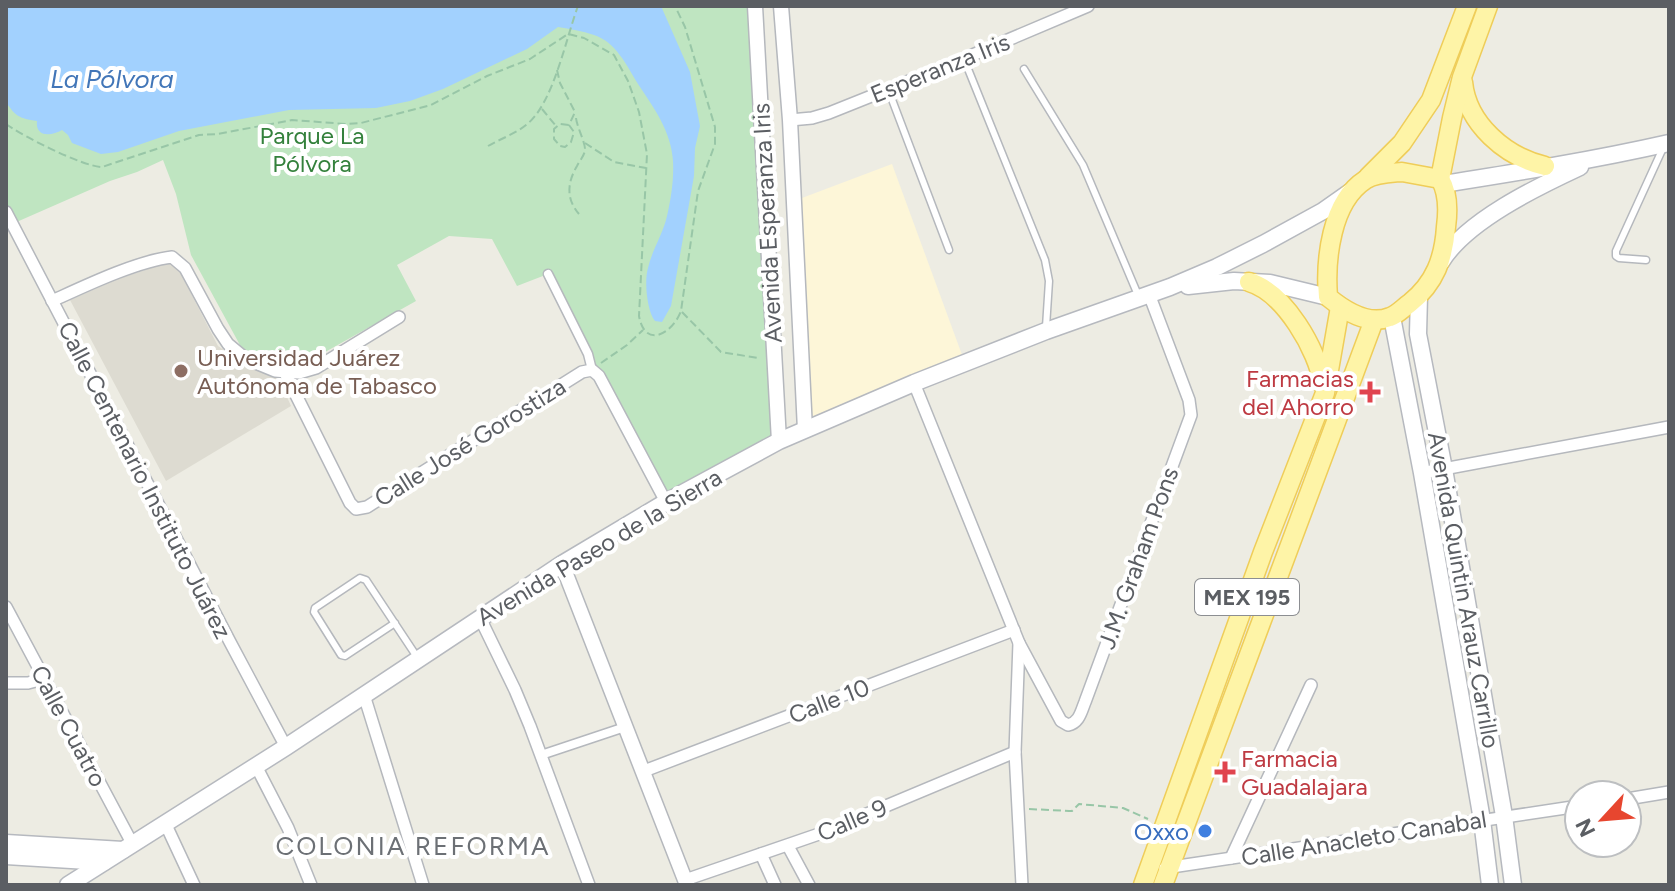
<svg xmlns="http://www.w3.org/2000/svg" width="1675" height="891" font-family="Figtree,sans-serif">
<rect width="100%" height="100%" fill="#edece3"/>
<path fill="#fdf6d8" d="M892 164 965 363 805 430 794 201Z"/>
<path fill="#dddbd1" d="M169 262 178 268 218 346 248 367 279 379 291 406 166 481 70 300 118 279Z"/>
<path fill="#bfe5c1" d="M6 6H755L779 441 666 502 548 274 517 286 492 239 449 236 397 265 416 301 318 356 286 362 252 355 241 347 191 255 176 194 163 160 137 172 110 181 12 224 6 212Z"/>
<path fill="#a2d1fe" d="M6 6H661L690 72 700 126 695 148 694 176 671 306 662 322 655 321C647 311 644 281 648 268 652 250 663 234 667 216 671 199 674 179 673 161 671 131 654 108 638 84 627 66 616 42 594 35 582 31 570 29 558 27L527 49 443 89 410 101 376 108 289 110 179 131 118 152 101 154 72 143 68 135 62 130C52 136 35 138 37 121 19 118 16 117 6 102Z"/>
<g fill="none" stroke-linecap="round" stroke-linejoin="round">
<g stroke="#b5b8bd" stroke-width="9">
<g id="service">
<path d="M964 59 1045 260 1049 281 1046 327"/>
<path d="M1024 69 1083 165 1138 295"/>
<path d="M888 89 949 250"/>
<path d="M1646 260 1619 258 1616 256V251L1663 148"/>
<path d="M395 623 345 656 341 655 314 612 315 608 360 578 366 580 417 657"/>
</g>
</g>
<g stroke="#b5b8bd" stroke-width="11">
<g id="pedestrian">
<path d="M548 274 588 354 592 370"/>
<path d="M541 755 625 727"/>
</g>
</g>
<g stroke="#b5b8bd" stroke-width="14">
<g id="minor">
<path d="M790 120 812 118 829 113 944 67 1088 6"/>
<path d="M6 212 230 642 286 747"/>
<path d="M52 301C85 286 137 261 172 257L185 268 218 329 228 344 246 359 275 371 299 373 316 368 399 317"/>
<path d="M285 373 350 503 356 509 367 507 582 372 592 370 599 376 666 502"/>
<path d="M914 383 1019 643 1015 752 1022 885"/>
<path d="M1422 473 1669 427"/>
<path d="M6 607 133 845"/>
<path d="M480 618 515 690 530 726 589 885"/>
<path d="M1019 643 1061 721 1068 725C1079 723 1081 712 1085 702L1191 415 1189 400 1149 294"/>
<path d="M6 683H28L43 679"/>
<path d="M364 695 423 885"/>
<path d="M256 766 288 828 311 885"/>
<path d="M644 771 1014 630"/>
<path d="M1627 799 1669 792"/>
<path d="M166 825 194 885"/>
<path d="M788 846 809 885"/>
<path d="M761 854 775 885"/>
<path d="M1231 858 1311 685"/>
<path d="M1165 868 1579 806"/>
<path d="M685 880 819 834 1015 752"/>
</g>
</g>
<g stroke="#b5b8bd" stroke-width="17">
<g id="tertiary">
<path d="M755 6 779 441"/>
<path d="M781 6 790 120 805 430"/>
<path d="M562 564 687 885"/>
</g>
</g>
<g stroke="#b6b9bf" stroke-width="19">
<g id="secondary">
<path d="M1443 184C1519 172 1594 160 1669 143"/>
<path d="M1441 262C1466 221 1537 187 1580 167"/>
<path d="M1188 286 1234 281 1270 283 1328 297"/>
<path d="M1419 296 1418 334 1444 469 1504 816 1513 885"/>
<path d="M1392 317 1422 473 1482 820 1490 885"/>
<path d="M6 843 123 850"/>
<path d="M6 856 104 862"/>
<path d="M68 885 286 747 562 564 666 502 779 441 914 383 1046 331 1170 287 1217 267 1263 244 1323 211 1350 192"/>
</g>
</g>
<g stroke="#efcd59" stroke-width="21">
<g id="primary">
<path d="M1463 82C1467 124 1506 157 1545 166"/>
<path d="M1402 172 1440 179C1448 192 1448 212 1446 227 1444 258 1435 283 1410 303 1404 307 1397 315 1390 317 1368 326 1345 311 1328 297 1325 260 1331 202 1365 180 1375 173 1390 173 1402 172Z"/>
<path d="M1368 177 1402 143 1431 100 1467 6"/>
<path d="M1440 179 1452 118 1462 77 1488 6"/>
<path d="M1249 282C1284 292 1318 350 1323 385"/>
<path d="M1143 885 1263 552 1325 393 1340 307"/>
<path d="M1163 885 1374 320"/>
</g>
</g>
<g stroke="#98c6a7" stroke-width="2" stroke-dasharray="8 4" stroke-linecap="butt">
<path d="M557 70 560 83 575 112 569 125 574 132 571 142 565 147 560 146 554 139V129L560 124 569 125"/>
<path d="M542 109 556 126"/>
<path d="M576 118C577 127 585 142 585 149 585 155 580 160 577 166 567 183 566 199 579 214"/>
<path d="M6 124C22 136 84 167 102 167L199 135 218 134 292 120 346 124 361 123 431 105 487 76 530 59 568 34 584 38 614 55 628 81 639 112 647 154 639 316C645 350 673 333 681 311L698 191 715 144V127L685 27 675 6"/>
<path d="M585 143 614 162 646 168"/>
<path d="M488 146C500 139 515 134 526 125 553 105 566 38 578 6"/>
<path d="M682 312 721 352 758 358"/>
<path d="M601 363 627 345 643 330"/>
<path d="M1029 809 1069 811H1072L1079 804 1123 808 1148 819"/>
</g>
<use href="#service" stroke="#fff" stroke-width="6"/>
<use href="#pedestrian" stroke="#fff" stroke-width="8"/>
<use href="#minor" stroke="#fff" stroke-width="11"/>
<use href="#tertiary" stroke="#fff" stroke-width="14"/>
<use href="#secondary" stroke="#fff" stroke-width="16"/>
<use href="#primary" stroke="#fef4a7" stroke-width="18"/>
</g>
<circle fill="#8d6e63" stroke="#fff" stroke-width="3" cx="181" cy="371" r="8"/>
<g fill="#e0444e" stroke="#fff" stroke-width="3">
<path d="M1366 380h8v8h8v8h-8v8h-8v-8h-8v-8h8z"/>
<path d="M1221 760h8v8h8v8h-8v8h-8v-8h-8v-8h8z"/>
</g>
<circle fill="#3f7fe0" stroke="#fff" stroke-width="3" cx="1205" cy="831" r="8"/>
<g text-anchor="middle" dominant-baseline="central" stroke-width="8" stroke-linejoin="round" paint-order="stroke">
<rect fill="#fff" stroke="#8c8e92" stroke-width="2" x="1195" y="579" width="104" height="36" rx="6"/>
<g font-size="22" font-weight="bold" fill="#5b5e63">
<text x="1247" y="597">MEX 195</text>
</g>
<g font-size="24" fill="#5b5e63" stroke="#fff">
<text transform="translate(940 68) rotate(-22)">Esperanza Iris</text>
<text transform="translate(767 223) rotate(-93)">Avenida Esperanza Iris</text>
<text transform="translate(470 442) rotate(-32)">Calle José Gorostiza</text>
<text transform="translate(145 480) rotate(63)">Calle Centenario Instituto Juárez</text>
<text transform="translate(599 547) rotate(-31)">Avenida Paseo de la Sierra</text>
<text transform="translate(1138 558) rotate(-70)">J.M. Graham Pons</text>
<text transform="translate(1464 590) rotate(80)">Avenida Quintin Arauz Carrillo</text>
<text transform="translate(829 701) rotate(-21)">Calle 10</text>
<text transform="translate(69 726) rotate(62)">Calle Cuatro</text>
<text transform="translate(852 820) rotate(-23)">Calle 9</text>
<text transform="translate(1364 838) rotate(-9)">Calle Anacleto Canabal</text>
</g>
<g font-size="24" fill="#34813c" stroke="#fff">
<text x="312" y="135">Parque La<tspan x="312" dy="28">Pólvora</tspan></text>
</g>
<g font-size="24" fill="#785e54" stroke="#fff" text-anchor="start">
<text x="197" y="357">Universidad Juárez<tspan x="197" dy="28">Autónoma de Tabasco</tspan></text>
</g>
<g font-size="24" fill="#be3a42" stroke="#fff" text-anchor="end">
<text x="1354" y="378">Farmacias<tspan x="1354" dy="28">del Ahorro</tspan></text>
<text x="1241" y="758" text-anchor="start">Farmacia<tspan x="1241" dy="28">Guadalajara</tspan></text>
</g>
<g font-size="24" fill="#366cbe" stroke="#fff" text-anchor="end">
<text x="1189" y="831">Oxxo</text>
</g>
<g font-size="26" font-style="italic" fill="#4276b8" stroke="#fff">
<text x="112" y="79">La Pólvora</text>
</g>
<g font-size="26" letter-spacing="2" fill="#6c7075" stroke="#fff">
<text x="413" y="846">COLONIA REFORMA</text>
</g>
</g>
<rect width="1675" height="891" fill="none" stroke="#5b5e63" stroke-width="16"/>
<g transform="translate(1603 819) rotate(244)"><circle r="38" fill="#ffffff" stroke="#bdbfc1" stroke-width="2"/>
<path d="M0-6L14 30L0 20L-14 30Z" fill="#e7462f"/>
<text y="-12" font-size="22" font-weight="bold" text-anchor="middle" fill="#5b5e63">N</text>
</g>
</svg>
